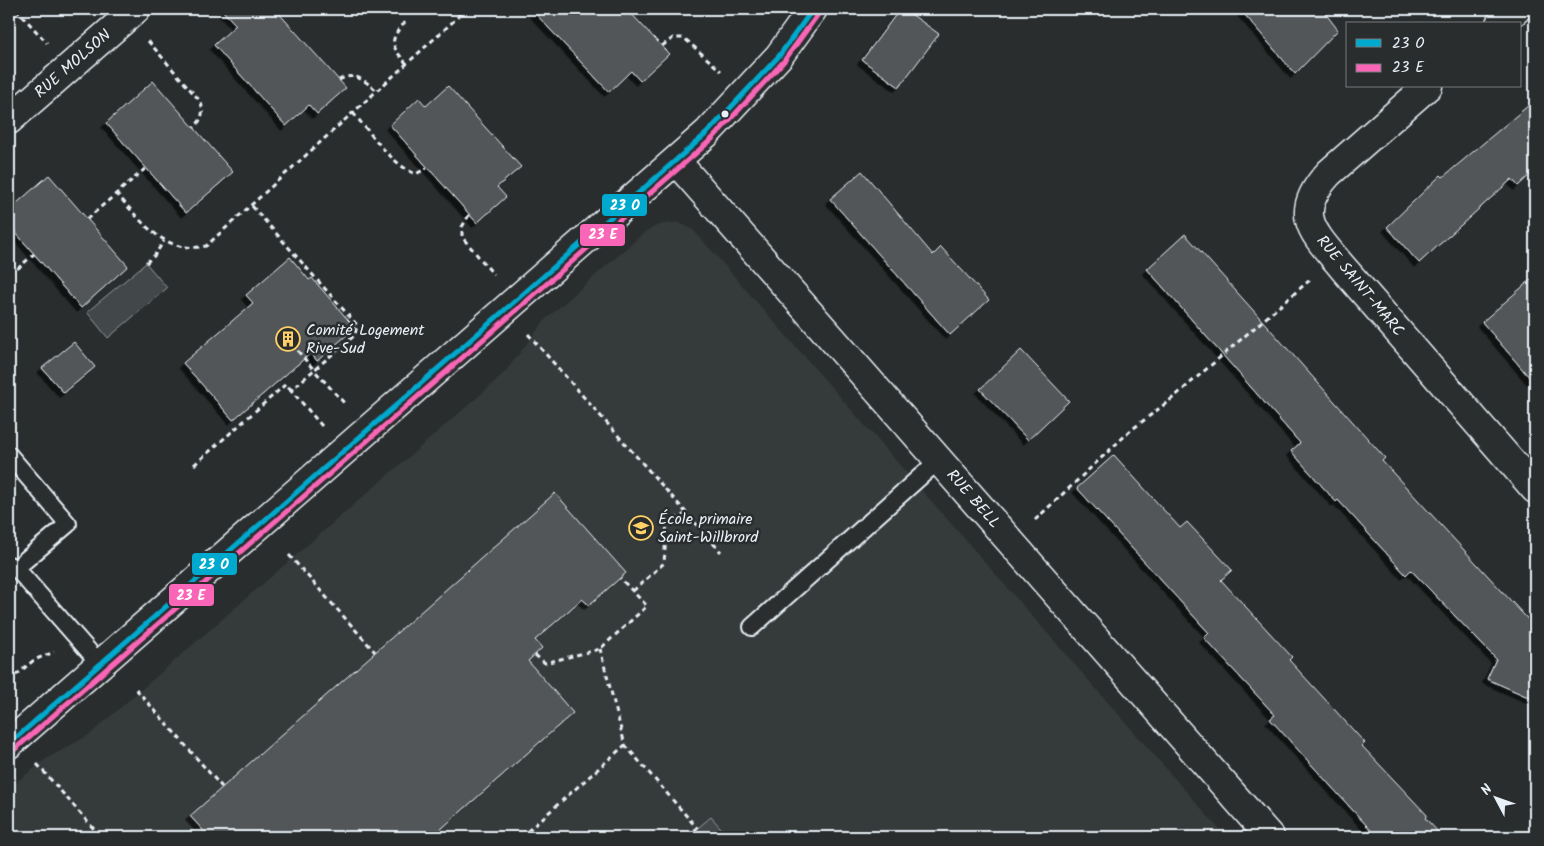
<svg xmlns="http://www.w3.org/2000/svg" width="1544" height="846" font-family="Kalam,sans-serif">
<defs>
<filter id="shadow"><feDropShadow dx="-4.5" dy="4.5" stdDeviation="0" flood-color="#0009"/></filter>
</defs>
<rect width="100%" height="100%" fill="#2a2d2e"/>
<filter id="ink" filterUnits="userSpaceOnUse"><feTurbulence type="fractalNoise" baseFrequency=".02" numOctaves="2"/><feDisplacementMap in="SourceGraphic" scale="10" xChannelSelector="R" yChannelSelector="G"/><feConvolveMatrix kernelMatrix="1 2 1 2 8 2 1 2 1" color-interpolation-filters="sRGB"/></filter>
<g filter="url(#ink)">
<path fill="#363a3b" d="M677 222 692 229 704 242 1226 837H9V788L46 759 89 735 488 388 505 372 546 319 646 231 659 225Z"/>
<g fill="#424648" stroke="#959ca0">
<path d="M146 263 167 288 108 338 87 312Z"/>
<path d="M711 817 729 837H687Z"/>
</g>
<g fill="#535759" stroke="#e8f1f8" filter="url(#shadow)">
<path d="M221 9H275L346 88 317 114 309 105 286 126 214 45 236 25Z"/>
<path d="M531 9H627L669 54 640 81 631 71 609 92Z"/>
<path d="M900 9H904L939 34 899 87 862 60Z"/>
<path d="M1240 9H1322L1338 30 1295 74Z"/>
<path d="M153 81 233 172 186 213 106 123Z"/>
<path d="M448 86 521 167 497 187 506 197 477 223 390 125 419 98 426 106Z"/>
<path d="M1535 100V170L1518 186 1512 179 1419 263 1387 227 1441 175 1443 177Z"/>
<path d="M862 171 933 255 941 247 989 300 950 335 830 199Z"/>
<path d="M49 175 128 266 81 308 9 225V210Z"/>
<path d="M1185 234 1385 458 1382 461 1535 627V700L1487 679 1496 659 1411 570 1406 575 1338 500 1336 502 1291 451 1300 443 1147 269Z"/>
<path d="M290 257 309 280 312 278 355 328 317 361 311 353 233 420 183 363 253 303 246 295Z"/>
<path d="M1535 276V384L1482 322Z"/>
<path d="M74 342 95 367 64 393 42 368Z"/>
<path d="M1021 350 1069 401 1028 440 980 389Z"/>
<path d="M1114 455 1180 528 1187 522 1232 570 1221 580 1292 657 1289 660 1365 743 1362 746 1427 815 1425 818 1443 837H1377L1270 719 1275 715 1204 638 1209 633 1077 488Z"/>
<path d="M555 493 626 573 589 605 582 599 535 640 542 648 528 661 573 713 432 837H209L190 816Z"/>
</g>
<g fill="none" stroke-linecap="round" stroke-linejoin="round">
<g stroke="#e8f1f8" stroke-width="20">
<g id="service">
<path d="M9 455 68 524 16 568"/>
<path d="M9 565 16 568 100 664"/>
<path d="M752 627 939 460"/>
</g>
</g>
<g stroke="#e8f1f8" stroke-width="31">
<g id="minor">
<path d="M1500 24 1517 9"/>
<path d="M1428 86 1329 173C1291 214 1313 232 1343 268L1535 489"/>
<path d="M9 120 136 9"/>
</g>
</g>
<g stroke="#e8f1f8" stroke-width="31">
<g id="tertiary">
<path d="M676 161 1270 837"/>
<path d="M9 744 707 133 779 56 813 9"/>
</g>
</g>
<g stroke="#e8f1f8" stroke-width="3" stroke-dasharray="5 4" stroke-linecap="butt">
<path d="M16 9 47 43"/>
<path d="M405 22C388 41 391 46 407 64"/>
<path d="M148 41 201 102C204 114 202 119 194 128"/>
<path d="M662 46 673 38H684L721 71"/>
<path d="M339 80C355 71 365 81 377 91"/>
<path d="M353 113C369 131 393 166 416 174L427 168"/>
<path d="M116 193C141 221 164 255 206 246L456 19 464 9"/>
<path d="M252 206 357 325 355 335 314 370 297 350"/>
<path d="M469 215 462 227V237L494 275"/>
<path d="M87 219 146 168"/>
<path d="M146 263 154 256 164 241"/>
<path d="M9 272 16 270 34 254"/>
<path d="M528 334 721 552"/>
<path d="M322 426 291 390 314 370 346 405"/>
<path d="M194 465 286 384 291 390"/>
<path d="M1035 520 1130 431 1174 397 1311 279"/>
<path d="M289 555 375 652"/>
<path d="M633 591 664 563 667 522 688 513"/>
<path d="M535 655 545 663 600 649 647 606 620 578"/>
<path d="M9 681 34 660 54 652"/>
<path d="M136 689 222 787"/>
<path d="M625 745 697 828 687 837"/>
<path d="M37 764 101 837"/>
<path d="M521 837 625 745 600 649"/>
</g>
<use href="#service" stroke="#2a2d2e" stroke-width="16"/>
<use href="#minor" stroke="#2a2d2e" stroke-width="28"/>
<use href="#tertiary" stroke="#2a2d2e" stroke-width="28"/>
<g stroke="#2a2d2e" stroke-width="9">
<path id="bus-1" d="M9 744 707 133 779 56 813 9"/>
</g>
<g stroke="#2a2d2e" stroke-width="9">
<path id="bus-2" d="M14 750 712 139 784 61 819 13"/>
</g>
<use href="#bus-1" stroke="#00a9ce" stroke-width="5"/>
<use href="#bus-2" stroke="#fa66b7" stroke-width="5"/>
</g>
</g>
<defs>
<g id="building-ring" transform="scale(1.25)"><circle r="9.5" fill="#2a2d2e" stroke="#ffd166" stroke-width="1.5"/><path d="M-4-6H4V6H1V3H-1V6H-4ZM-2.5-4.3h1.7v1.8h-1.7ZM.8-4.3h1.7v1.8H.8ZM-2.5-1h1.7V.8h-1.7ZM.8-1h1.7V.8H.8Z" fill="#ffd166"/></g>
<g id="school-ring" transform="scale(1.25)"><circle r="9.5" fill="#2a2d2e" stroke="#ffd166" stroke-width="1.5"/><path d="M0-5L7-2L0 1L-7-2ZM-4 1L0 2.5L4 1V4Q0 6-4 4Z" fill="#ffd166"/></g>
</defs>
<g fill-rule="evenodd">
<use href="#building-ring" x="288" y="339"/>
<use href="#school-ring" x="641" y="528"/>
</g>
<circle fill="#e8f1f8" stroke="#2a2d2e" stroke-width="2" cx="725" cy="114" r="4.5"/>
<g text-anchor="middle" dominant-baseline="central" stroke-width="5" stroke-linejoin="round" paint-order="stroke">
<g font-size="16" fill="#e8f1f8" stroke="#2a2d2e">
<text transform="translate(73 64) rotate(-41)">RUE MOLSON</text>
<text transform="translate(1360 286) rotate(50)">RUE SAINT-MARC</text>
<text transform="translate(973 499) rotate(49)">RUE BELL</text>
</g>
<g font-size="16" fill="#e8f1f8" stroke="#2a2d2e" text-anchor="start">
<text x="306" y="330">Comité Logement<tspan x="306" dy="18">Rive-Sud</tspan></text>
<text x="658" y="519">École primaire<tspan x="658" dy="18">Saint-Willbrord</tspan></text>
</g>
</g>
<g stroke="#2a2d2e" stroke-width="2">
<rect x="601" y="193" width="47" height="24" rx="5" fill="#00a9ce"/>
<rect x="579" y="223" width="47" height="24" rx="5" fill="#fa66b7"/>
<rect x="191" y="552" width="47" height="24" rx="5" fill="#00a9ce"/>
<rect x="168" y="583" width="47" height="24" rx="5" fill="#fa66b7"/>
</g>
<g font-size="14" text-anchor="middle" font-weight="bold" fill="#fff">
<text x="625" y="210">23 O</text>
<text x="603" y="239">23 E</text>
<text x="214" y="569">23 O</text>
<text x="191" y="600">23 E</text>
</g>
<rect width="1544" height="846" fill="none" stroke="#2a2d2e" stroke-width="30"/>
<rect x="15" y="15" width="1514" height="816" fill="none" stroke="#e8f1f8" stroke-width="2" filter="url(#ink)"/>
<rect x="1346" y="22" width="175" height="65" fill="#2a2d2e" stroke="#767b7f"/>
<rect x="1356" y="39" width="25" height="8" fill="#00a9ce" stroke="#767b7f"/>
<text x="1392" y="48" font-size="15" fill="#e8f1f8">23 O</text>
<rect x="1356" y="64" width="25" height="8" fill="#fa66b7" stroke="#767b7f"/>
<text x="1392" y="72" font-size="15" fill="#e8f1f8">23 E</text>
<g transform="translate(1496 798) rotate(311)" stroke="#2a2d2e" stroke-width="4" paint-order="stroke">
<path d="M0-4L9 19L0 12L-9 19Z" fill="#e8f1f8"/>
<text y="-8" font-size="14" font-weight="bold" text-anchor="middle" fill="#e8f1f8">N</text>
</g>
</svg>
